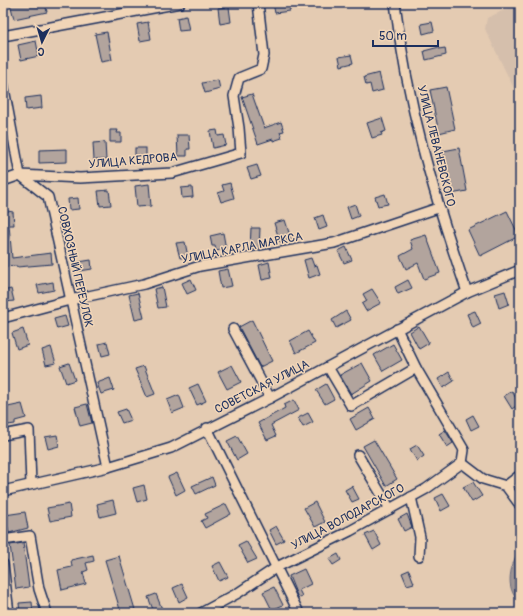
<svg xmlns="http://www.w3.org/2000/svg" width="523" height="616" font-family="Pangolin,sans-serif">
<rect width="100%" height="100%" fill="#e4cbb2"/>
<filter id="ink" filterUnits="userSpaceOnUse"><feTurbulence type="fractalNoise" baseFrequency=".025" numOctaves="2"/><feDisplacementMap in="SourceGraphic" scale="8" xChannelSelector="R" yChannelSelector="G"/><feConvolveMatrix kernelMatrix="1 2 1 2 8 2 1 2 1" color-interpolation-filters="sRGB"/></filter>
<g filter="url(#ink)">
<path fill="#d5bfac" d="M520 3V101L485 29 487 18Z"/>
<path fill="#9d9393" stroke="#696b7e" d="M520 547V603C503 586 511 566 520 547Z"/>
<g fill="#b2a49d" stroke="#1b2f5e">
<path d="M10 3H45L47 12 14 19Z"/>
<path d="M273 3H289L290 11 275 13Z"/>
<path d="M229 7 231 22 220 24 218 8Z"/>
<path d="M186 16 189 30 179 31 177 18Z"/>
<path d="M148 22 151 39 140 41 137 24Z"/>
<path d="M432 22 434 31 423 34 421 24Z"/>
<path d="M107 32 112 60 101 62 95 34Z"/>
<path d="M36 41 39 56 21 60 18 45Z"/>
<path d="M439 47V49L445 48 446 55 426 60 424 51Z"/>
<path d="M351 55 353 63 341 66 339 57Z"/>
<path d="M379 73 383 90 372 93 370 84 366 85 364 77Z"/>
<path d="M218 80 220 89 205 93 202 83Z"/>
<path d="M446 87 455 129 439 133 430 90Z"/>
<path d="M252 94 264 128 281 122 284 131 280 132 282 138 273 141V139L258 144 242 97Z"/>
<path d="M41 96 42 108 26 110 25 98Z"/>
<path d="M382 118 386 131 381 133 382 135 372 138 367 123Z"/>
<path d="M110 130H118L117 133H121V142H110Z"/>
<path d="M217 130 218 136 224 135 226 145 213 148 210 131Z"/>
<path d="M177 135H189L190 149H187V156H178Z"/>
<path d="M105 142 106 160H94L93 143Z"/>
<rect x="135" y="148" width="11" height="11"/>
<path d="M459 148 467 191 451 194 443 151Z"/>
<path d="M67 149V162L39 163V150Z"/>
<path d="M257 165 261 176 251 179 247 168Z"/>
<path d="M230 183 234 198 221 202 218 193 224 191 222 185Z"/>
<path d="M149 184 151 206 137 207 135 186Z"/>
<path d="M192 187 193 197 182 198 181 188Z"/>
<path d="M109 190 111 205 100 206 98 191Z"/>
<path d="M385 194 388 204 378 206 375 197Z"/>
<path d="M78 198 79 209 69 210 68 199Z"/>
<path d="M355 204 359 216 351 219 347 207Z"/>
<path d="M3 210 13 212 14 225H9L12 258 51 253 52 264 17 267V266L3 267Z"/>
<path d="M507 211 519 236 480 256 468 230Z"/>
<path d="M323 215 327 227 319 230 315 218Z"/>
<path d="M285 220 291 239 280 242 274 223Z"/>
<path d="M251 228H260L259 250 250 249Z"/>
<path d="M223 233 226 249 216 251 215 246H212L210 236Z"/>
<path d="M426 235 440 273 424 279 418 263 406 269 400 256 413 249 410 240Z"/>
<path d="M185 242 188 257 180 258 176 243Z"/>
<path d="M346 247 352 260 344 263 338 251Z"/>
<path d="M311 258 314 266 317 265 320 274 309 278 304 260Z"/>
<path d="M91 260 92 269 80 271 79 262Z"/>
<path d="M269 262 272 278 262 280 259 265Z"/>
<path d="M228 269 232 286 221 288 218 271Z"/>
<path d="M191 279 196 290 187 294 182 283Z"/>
<path d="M408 280 412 288 398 294 395 287Z"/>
<path d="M53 282 54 290 39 293 37 285Z"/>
<path d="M162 287 166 307 158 308 154 289Z"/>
<path d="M11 289 14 301 5 302 3 291Z"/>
<path d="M372 289 381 303 366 311 362 304 367 301 363 294Z"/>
<path d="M505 291 509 304 499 308 495 294Z"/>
<path d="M138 293 144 318 135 320 129 295Z"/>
<path d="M346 311 351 320 336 328 332 320Z"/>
<path d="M475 311 481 324 473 328 467 314Z"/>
<path d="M65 316 68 326 57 329 54 319Z"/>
<path d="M252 320 272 361 260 367 239 327Z"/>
<path d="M419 326 429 343 419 349 410 332Z"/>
<path d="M23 329 28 345 17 349 12 333Z"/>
<path d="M308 331 315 343 296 353 290 341Z"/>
<path d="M107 342 110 354 102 356 99 344Z"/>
<path d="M393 344 402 360 383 371 374 355Z"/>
<path d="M51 347 56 363 46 365 42 350Z"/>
<path d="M69 363 75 380 66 383 60 366Z"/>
<path d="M362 363 372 381 351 394 340 375Z"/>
<path d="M232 365 241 382 227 389 218 372Z"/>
<path d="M144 366 155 394 147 397 135 369Z"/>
<path d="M449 372 454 381 443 388 438 379Z"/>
<path d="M110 378 114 390 101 394 97 383Z"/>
<path d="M198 384 206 401 197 405 189 388Z"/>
<path d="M326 384 334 399 325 404 316 390Z"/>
<path d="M512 391 519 404 512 409 504 396Z"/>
<path d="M179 395 184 408 172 413 167 400Z"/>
<path d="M294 400 299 410 271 425 276 436 267 440 258 423 285 408 284 405Z"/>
<path d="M22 404 26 418 15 421V424L8 425 7 423 3 424V408Z"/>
<path d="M87 404 92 423 80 426 75 407Z"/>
<path d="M369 408 375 419 356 430 350 419Z"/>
<path d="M126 409 131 420 122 423 117 412Z"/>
<path d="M308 413 313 422 303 427 298 418Z"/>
<path d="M473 415 479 426 471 430 466 419Z"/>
<path d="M445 430 453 443 447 447 439 434Z"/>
<path d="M57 435 59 446 48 449 45 437Z"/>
<path d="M237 436 247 454 237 460 227 441Z"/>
<path d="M374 440 397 479 386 486 363 446Z"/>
<path d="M417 445 424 456 417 461 410 449Z"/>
<path d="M177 473 185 490 176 495 168 477Z"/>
<path d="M212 477 215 485 196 494 192 486Z"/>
<path d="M473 482 482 496 472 502 463 487Z"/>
<path d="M144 485 147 499 137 502 133 488Z"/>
<path d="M352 486 359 499 352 502 345 490Z"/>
<path d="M443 494 450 506 441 511 435 498Z"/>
<path d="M113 500 116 513 100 517 97 504Z"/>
<path d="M315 502 325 522 315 527 304 508Z"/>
<path d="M69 504 71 517 50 521 47 508Z"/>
<path d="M226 504 231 514 205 528 201 521 207 518 205 514Z"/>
<path d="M25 512 28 528 9 533 5 515Z"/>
<path d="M407 514 412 527 404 531 398 519Z"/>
<path d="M276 526 284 540 276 544 269 530Z"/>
<path d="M374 531 381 545 373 550 365 535Z"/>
<path d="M246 541 257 559 248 563 238 545Z"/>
<path d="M23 543 29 587 16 589 10 545Z"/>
<path d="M338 554 341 560 333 565 329 559Z"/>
<path d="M93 555 94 561 86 563 88 570 83 572 86 584 62 590 58 570 72 567 71 560Z"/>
<path d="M119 556 136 613H121L105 560Z"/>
<path d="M220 562 228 577 219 581 212 566Z"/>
<path d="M304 569 311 584 299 590 302 596 298 598 289 576Z"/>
<path d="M409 570 414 583 407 585 402 573Z"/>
<path d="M182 584 188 597 179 602 173 588Z"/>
<path d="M274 587 283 605 272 610 263 592Z"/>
<path d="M156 594 162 609 154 612 148 597Z"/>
<path d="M32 602 33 613H20L19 603Z"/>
</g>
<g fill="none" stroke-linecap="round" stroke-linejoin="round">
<g stroke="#1b2f5e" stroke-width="12">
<g id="minor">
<path d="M395 3C407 104 434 196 467 292"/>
<path d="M3 36 180 3"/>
<path d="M3 83 20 175 48 197 108 467"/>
<path d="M3 181 20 175 80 178 172 173 241 153 239 128 234 96 239 78 261 69 264 55 258 3"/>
<path d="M3 318 70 300 144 284 200 266 334 243 438 208"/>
<path d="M233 329 270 398"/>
<path d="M397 329 416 368 464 450 462 463"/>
<path d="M328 367 351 406 416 368"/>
<path d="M207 428 299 613"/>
<path d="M3 435 29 430 31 484"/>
<path d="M358 455 390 509"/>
<path d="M506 486 520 475"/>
<path d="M3 491 108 467 171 448 270 398 467 292 520 270"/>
<path d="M411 497 420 537 419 556"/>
<path d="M3 540 30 536 39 589 47 613"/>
<path d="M3 564 9 613"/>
<path d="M201 613 238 593 277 567 350 531 426 489 462 463 483 479 506 486 520 505"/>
</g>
</g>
<use href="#minor" stroke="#f1d5b7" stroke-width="9"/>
</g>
</g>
<g text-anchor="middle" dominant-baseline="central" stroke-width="3" stroke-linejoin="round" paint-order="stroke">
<g font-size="12" fill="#1b2f5e" stroke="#f1d5b7">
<text transform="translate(436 146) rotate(76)">УЛИЦА ЛЕВАНЕВСКОГО</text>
<text transform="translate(133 161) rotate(-5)">УЛИЦА КЕДРОВА</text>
<text transform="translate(242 248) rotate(-11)">УЛИЦА КАРЛА МАРКСА</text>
<text transform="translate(75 267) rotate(77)">СОВХОЗНЫЙ ПЕРЕУЛОК</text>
<text transform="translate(262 387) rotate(-27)">СОВЕТСКАЯ УЛИЦА</text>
<text transform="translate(348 517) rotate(-28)">УЛИЦА ВОЛОДАРСКОГО</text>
</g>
</g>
<rect width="523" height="616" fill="none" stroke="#f1d5b7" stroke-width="16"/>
<rect x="8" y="8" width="507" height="600" fill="none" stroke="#1b2f5e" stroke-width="1.5" filter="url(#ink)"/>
<g transform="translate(42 42) rotate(185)" stroke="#f1d5b7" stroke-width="3" paint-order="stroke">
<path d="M0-3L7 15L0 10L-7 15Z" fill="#1b2f5e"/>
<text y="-6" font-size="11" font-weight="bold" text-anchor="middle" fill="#1b2f5e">С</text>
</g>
<path d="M373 40v6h65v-6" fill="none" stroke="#1b2f5e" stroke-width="2"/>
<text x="379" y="40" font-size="12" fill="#1b2f5e" stroke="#f1d5b7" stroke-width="3" paint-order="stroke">50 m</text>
</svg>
